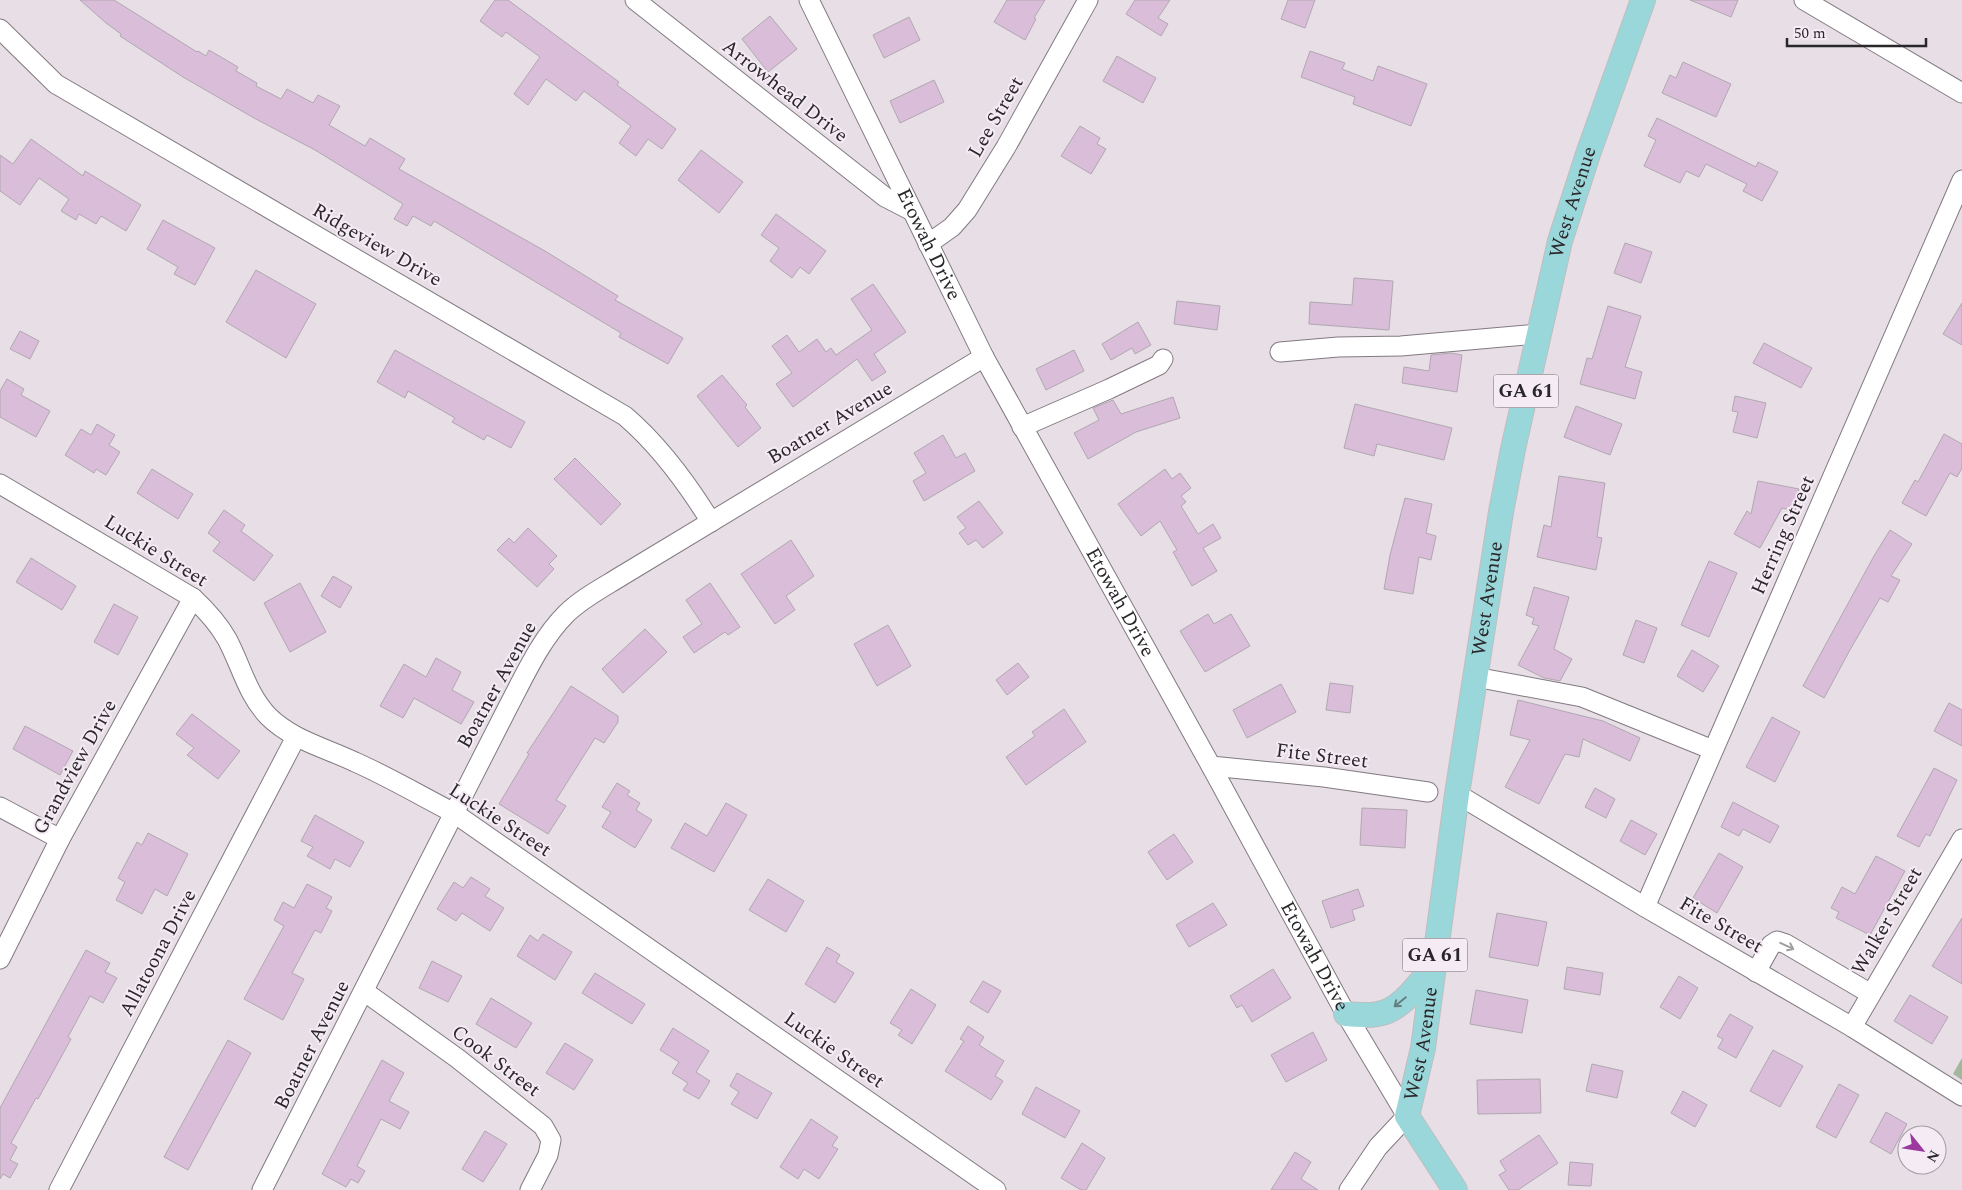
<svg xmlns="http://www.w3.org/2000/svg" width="1962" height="1190" font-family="Spectral,serif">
<rect width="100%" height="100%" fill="#e7dee6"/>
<path fill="#a3b69e" d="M1962 1058V1080L1953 1074Z"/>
<g fill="#dabdd9" stroke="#b0a8b0">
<path d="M80 0H114L197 52 198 51 206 56 209 50 238 67 236 71 257 83 256 86 281 99 287 89 313 103 318 95 340 106 329 125 365 146 370 138 405 159 399 169 545 251 618 296 615 300 683 338 668 364 619 337 621 333 434 221 431 226 413 216 407 226 394 219 403 204 315 150 254 118 183 77 120 36 121 34 106 23Z"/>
<path d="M495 0H508L619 82 617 85 676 129 662 149 648 139 636 156 619 143 631 126 584 91 576 101 546 79 528 105 514 94 540 57 506 32 502 37 480 21Z"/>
<path d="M1007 0H1045L1034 18 1036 19 1025 40 994 22Z"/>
<path d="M1135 0H1170L1158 18 1168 24 1161 36 1126 14Z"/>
<path d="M1288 0H1315L1305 28 1281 19Z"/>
<path d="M1690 0H1738L1731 17Z"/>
<path d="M770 16 797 49 768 72 742 39Z"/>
<path d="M909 17 920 40 884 58 873 35Z"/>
<path d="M1310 51 1345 63 1342 69 1373 81 1378 66 1427 84 1411 126 1353 104 1355 97 1301 77Z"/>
<path d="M1117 56 1156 78 1143 103 1103 81Z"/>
<path d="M1683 62 1731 84 1716 117 1662 93 1670 75 1676 78Z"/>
<path d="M934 80 944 102 900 123 890 101Z"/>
<path d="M1657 118 1756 167 1758 162 1778 172 1762 201 1743 191 1747 184 1706 164 1699 177 1686 171 1680 183 1644 166 1656 140 1648 136Z"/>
<path d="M1080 126 1100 138 1097 144 1106 149 1091 174 1061 156Z"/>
<path d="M31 139 83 176 85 171 141 205 126 231 101 216 96 224 79 214 76 220 61 211 69 199 39 178 20 205 0 191V155L13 164Z"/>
<path d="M701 150 743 182 719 213 678 180Z"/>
<path d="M776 214 826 251 809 274 800 267 792 278 770 261 779 248 761 235Z"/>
<path d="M163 220 215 248 195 285 174 274 178 267 147 249Z"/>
<path d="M1625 243 1652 252 1641 283 1614 273Z"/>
<path d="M256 270 316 304 286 358 226 322Z"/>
<path d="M1354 278 1393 281 1389 330 1309 324 1310 302 1352 305Z"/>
<path d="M873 284 906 332 874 354 886 372 872 381 857 359 793 407 776 384 792 373 772 346 787 335 799 352 817 339 826 352 831 348 836 355 872 330 851 299Z"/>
<path d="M1177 301 1220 306 1217 330 1174 324Z"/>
<path d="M1962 303V345L1943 334Z"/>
<path d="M1608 306 1641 316 1625 367 1642 372 1635 399 1580 384 1587 358 1592 359Z"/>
<path d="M1138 322 1151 345 1135 354 1132 348 1111 360 1102 344Z"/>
<path d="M20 331 39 341 30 359 10 349Z"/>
<path d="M1764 343 1812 368 1801 388 1753 363Z"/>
<path d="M395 350 525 422 511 448 487 435 484 440 452 422 455 418 408 391 405 398 377 382Z"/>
<path d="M1074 350 1084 371 1046 390 1036 369Z"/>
<path d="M1451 353 1462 355 1457 392 1402 383 1404 367 1429 371 1431 355Z"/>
<path d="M722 375 747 405 745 407 761 428 738 447 697 396Z"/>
<path d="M7 379 24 389 21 395 50 411 36 437 0 417V391Z"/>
<path d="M1735 396 1766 403 1757 438 1733 432 1738 412 1732 411Z"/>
<path d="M1173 397 1180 418 1136 432 1088 459 1074 433 1099 420 1093 408 1113 400 1121 414Z"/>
<path d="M1355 404 1452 428 1444 460 1377 444 1374 456 1344 448Z"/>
<path d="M1576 406 1622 424 1610 455 1564 437Z"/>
<path d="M97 424 115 435 109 445 120 452 106 475 96 469 94 473 65 455 81 429 91 435Z"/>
<path d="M1944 434 1962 444V468L1957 477 1950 473 1926 516 1902 503 1915 480 1918 482Z"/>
<path d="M943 435 956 458 965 453 975 471 924 501 913 481 926 473 914 453Z"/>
<path d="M575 458 621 504 601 525 554 479Z"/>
<path d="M152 469 193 494 178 519 137 493Z"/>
<path d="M1165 469 1172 479 1180 473 1191 488 1181 496 1186 502 1181 506 1198 534 1213 524 1221 538 1203 548 1217 571 1192 586 1173 552 1177 550 1160 521 1141 536 1118 504Z"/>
<path d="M1559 476 1605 483 1597 537 1602 538 1596 570 1537 557 1544 525 1551 527Z"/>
<path d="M1758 481 1799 489 1795 511 1782 508 1760 548 1734 534 1747 511 1751 514Z"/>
<path d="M1405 498 1432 504 1426 533 1436 536 1431 560 1419 557 1413 594 1384 589 1390 555Z"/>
<path d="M979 501 1003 533 983 548 976 540 968 545 959 533 966 528 957 517Z"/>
<path d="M224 510 245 525 241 531 273 555 254 581 213 551 220 542 208 533Z"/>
<path d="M528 528 557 556 549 564 554 569 537 587 497 550 509 538 514 543Z"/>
<path d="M1890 530 1912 544 1891 576 1900 580 1888 602 1880 598 1851 648 1824 698 1803 686 1874 556Z"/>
<path d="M791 540 814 576 786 596 795 610 775 624 741 574Z"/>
<path d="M31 558 76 586 62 610 16 582Z"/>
<path d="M1709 561 1737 573 1709 637 1681 625Z"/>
<path d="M333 576 352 587 340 608 321 596Z"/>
<path d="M300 583 326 632 290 652 264 603Z"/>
<path d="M710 583 740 627 728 635 725 632 694 653 683 637 702 624 686 600Z"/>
<path d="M1534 587 1569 597 1554 649 1572 659 1560 681 1544 678 1518 665 1539 626 1532 624 1534 618 1526 615Z"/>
<path d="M114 604 138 617 118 655 94 642Z"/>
<path d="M1208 614 1214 624 1231 614 1250 646 1205 672 1180 631Z"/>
<path d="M1636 620 1657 628 1644 663 1623 655Z"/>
<path d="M888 625 911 666 877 686 854 644Z"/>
<path d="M645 629 667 652 623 693 602 669Z"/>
<path d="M1692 650 1719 666 1703 692 1677 676Z"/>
<path d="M436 658 461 672 452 690 474 702 461 724 414 698 403 718 380 706 404 664 426 677Z"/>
<path d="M1018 663 1029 677 1007 695 996 680Z"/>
<path d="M1330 683 1353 686 1350 713 1326 710Z"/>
<path d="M1281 684 1296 712 1247 738 1233 710Z"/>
<path d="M571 686 618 716V722L604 743 595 738 556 800 566 806 548 834 499 804 529 754 527 753Z"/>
<path d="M1518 700 1603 721 1640 738 1630 761 1583 739 1579 757 1565 754 1539 804 1505 787 1530 740 1510 735Z"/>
<path d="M1949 703 1962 710V746L1934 731Z"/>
<path d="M1064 709 1086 742 1026 785 1006 757 1035 736 1032 732Z"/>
<path d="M192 714 240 751 218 779 187 755 194 748 176 734Z"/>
<path d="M1772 717 1800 732 1775 782 1746 767Z"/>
<path d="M25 726 73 751 60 775 13 749Z"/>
<path d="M1934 768 1957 780 1930 836 1926 834 1919 847 1897 836Z"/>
<path d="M617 783 630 791 627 795 640 803 636 810 652 820 635 848 602 827 611 812 602 807Z"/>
<path d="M1595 788 1615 799 1606 818 1585 807Z"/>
<path d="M1733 802 1779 826 1770 843 1743 829 1739 836 1721 827Z"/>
<path d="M726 803 747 815 714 872 671 848 685 823 707 836Z"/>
<path d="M1362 808 1407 810 1405 848 1360 845Z"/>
<path d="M315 815 364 842 350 867 335 859 330 869 307 856 313 847 301 841Z"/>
<path d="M1631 820 1657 834 1645 855 1620 841Z"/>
<path d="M148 833 188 854 167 896 155 889 142 914 116 900 125 882 118 878 137 842 142 845Z"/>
<path d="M1174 834 1193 862 1167 880 1148 852Z"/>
<path d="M1719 853 1743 867 1717 913 1693 898Z"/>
<path d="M1876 856 1905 871 1870 935 1836 918 1839 912 1831 908 1842 887 1855 894Z"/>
<path d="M471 877 490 889 485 896 504 908 490 931 462 913 456 921 437 909 454 882 463 888Z"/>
<path d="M768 879 804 901 786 932 749 910Z"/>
<path d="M307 884 332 897 326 908 332 911 321 933 315 930 292 973 304 979 283 1020 244 999 284 926 274 920 283 902 294 908Z"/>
<path d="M1358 889 1364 906 1352 910 1355 920 1331 928 1322 901Z"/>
<path d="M1213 903 1227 925 1189 947 1176 925Z"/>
<path d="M1497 913 1547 922 1538 966 1489 957Z"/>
<path d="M1962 918V984L1932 966Z"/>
<path d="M543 934 572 952 555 980 517 956 530 935 538 941Z"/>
<path d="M827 947 840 955 836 962 854 973 835 1003 805 984Z"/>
<path d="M86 950 110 963 105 972 117 978 103 1003 90 996 68 1037 71 1039 38 1099 36 1098 11 1143 17 1147 10 1160 18 1164 10 1178 3 1174 0 1179V1108Z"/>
<path d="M432 961 462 976 448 1002 419 988Z"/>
<path d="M1567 967 1603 973 1600 995 1564 989Z"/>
<path d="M1273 969 1291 998 1252 1022 1242 1005 1237 1008 1230 996Z"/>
<path d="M595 973 645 1004 632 1024 582 993Z"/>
<path d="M1679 976 1698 988 1680 1019 1660 1007Z"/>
<path d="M983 981 1001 991 988 1013 970 1002Z"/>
<path d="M911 989 936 1005 912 1044 898 1035 902 1030 890 1023Z"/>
<path d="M1476 990 1528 1000 1522 1033 1470 1024Z"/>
<path d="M1910 995 1948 1017 1932 1044 1894 1021Z"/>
<path d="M491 998 532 1023 516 1048 476 1024Z"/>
<path d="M1730 1014 1753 1027 1736 1058 1718 1048 1723 1039 1717 1036Z"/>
<path d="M968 1026 984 1037 979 1045 1004 1061 995 1076 1003 1081 991 1100 945 1071 964 1041 960 1039Z"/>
<path d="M673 1028 709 1051 696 1072 710 1081 699 1099 683 1090 688 1083 672 1073 679 1062 660 1050Z"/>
<path d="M1313 1032 1327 1060 1286 1082 1271 1055Z"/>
<path d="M228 1040 251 1053 188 1170 164 1157Z"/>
<path d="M565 1043 593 1060 574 1090 546 1073Z"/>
<path d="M1773 1050 1803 1066 1780 1107 1750 1091Z"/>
<path d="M382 1060 404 1073 389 1101 409 1112 400 1129 381 1119 357 1166 365 1171 358 1183 351 1179 346 1187 322 1174Z"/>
<path d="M1592 1064 1623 1071 1617 1098 1586 1091Z"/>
<path d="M737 1073 772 1093 757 1119 731 1104 739 1092 730 1086Z"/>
<path d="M1540 1079 1541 1113 1478 1114 1477 1080Z"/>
<path d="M1839 1084 1859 1095 1836 1138 1816 1127Z"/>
<path d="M1036 1087 1080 1111 1065 1138 1022 1114Z"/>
<path d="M1683 1091 1707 1105 1695 1127 1671 1113Z"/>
<path d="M1886 1112 1907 1124 1891 1154 1870 1142Z"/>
<path d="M811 1119 838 1137 832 1146 838 1149 819 1179 804 1169 798 1179 780 1167Z"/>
<path d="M485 1131 507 1144 483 1182 462 1169Z"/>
<path d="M1539 1135 1558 1163 1518 1190H1509L1499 1175 1506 1171 1500 1161Z"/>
<path d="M1082 1143 1105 1158 1086 1190H1081L1061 1178Z"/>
<path d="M1295 1152 1311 1162 1301 1179 1318 1190H1271Z"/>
<path d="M1570 1162 1593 1164 1591 1186 1568 1185Z"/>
</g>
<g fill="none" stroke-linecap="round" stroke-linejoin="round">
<g stroke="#827a81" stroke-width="21">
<g id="minor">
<path d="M635 0 885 197 912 211"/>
<path id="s1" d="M809 0 984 357 1211 766 1346 1014 1407 1116 1378 1147 1349 1190"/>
<path d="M1804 0 1962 93"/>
<path d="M0 29 56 84 625 416C660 446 687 483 711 522"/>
<path d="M928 244 952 227 967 210 1006 147 1088 0"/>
<path d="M1280 352 1338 347 1401 346 1538 334"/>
<path d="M1022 427 1109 389 1159 365 1163 359"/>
<path d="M0 484 193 598C207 611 218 623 227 639 241 665 247 694 268 716 292 740 326 748 355 762 389 777 421 796 454 813L996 1190"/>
<path d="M1475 677 1582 697 1713 750"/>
<path d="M1211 766 1324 777 1428 792"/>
<path d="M1457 794 1645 907 1852 1027 1962 1096"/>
<path d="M0 807 60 839"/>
<path d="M1645 907 1962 180"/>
<path d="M0 959 60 839 193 598"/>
<path d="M1756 972 1771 945 1777 941 1786 944 1871 994"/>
<path d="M365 992 457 1058 543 1126 551 1140 548 1155 530 1190"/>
<path d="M1852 1027 1962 839"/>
<path d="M59 1190 296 737"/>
<path d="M262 1190 507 709C524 677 540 640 566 614 582 598 604 587 623 575L984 357"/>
</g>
</g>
<g stroke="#bfbebf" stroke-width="26">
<g id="major">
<path d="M1346 1014C1356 1015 1367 1016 1378 1014 1402 1010 1419 983 1434 966"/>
<path id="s2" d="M1455 1190 1407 1116 1423 1048 1457 794 1501 512 1513 449 1560 241 1588 154 1643 0"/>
</g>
</g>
<use href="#minor" stroke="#fff" stroke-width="19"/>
<use href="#major" stroke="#9ad7da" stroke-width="24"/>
</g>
<defs><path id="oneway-shaft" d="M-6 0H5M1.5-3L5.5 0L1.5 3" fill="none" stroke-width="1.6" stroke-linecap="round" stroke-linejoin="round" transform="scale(1.25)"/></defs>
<use stroke="#9f9e9f" href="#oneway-shaft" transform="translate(1787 946) rotate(25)"/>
<use stroke="#627f82" href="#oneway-shaft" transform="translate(1400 1002) rotate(141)"/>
<g text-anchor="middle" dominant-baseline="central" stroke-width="4" stroke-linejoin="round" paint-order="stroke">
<g fill="#f4ebf4" stroke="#676267" stroke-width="1">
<rect x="1493.5" y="374.5" width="65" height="33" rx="4"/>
<rect x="1402.5" y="938.5" width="65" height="33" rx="4"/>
</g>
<g font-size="19" font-weight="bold" fill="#2a272a">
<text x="1526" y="391">GA 61</text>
<text x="1435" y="955">GA 61</text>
</g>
<g font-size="20" fill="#2a272a" stroke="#f4ebf4">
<text transform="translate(785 91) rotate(38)">Arrowhead Drive</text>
<text transform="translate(996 117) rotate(-60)">Lee Street</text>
<text stroke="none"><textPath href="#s2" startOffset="1018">West Avenue</textPath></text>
<text transform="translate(377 245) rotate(30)">Ridgeview Drive</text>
<text stroke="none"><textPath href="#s1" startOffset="272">Etowah Drive</textPath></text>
<text transform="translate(830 423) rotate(-31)">Boatner Avenue</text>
<text transform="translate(1783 535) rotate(-66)">Herring Street</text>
<text transform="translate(156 551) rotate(32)">Luckie Street</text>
<text stroke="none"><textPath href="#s2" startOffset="612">West Avenue</textPath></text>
<text stroke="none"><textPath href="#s1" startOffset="678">Etowah Drive</textPath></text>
<text transform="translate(497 685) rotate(-61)">Boatner Avenue</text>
<text transform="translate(1322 756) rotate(7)">Fite Street</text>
<text transform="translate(75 767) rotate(-61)">Grandview Drive</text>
<text transform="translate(500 820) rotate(33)">Luckie Street</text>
<text transform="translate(1887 921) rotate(-60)">Walker Street</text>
<text transform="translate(1721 925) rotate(30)">Fite Street</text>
<text transform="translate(158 953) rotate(-62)">Allatoona Drive</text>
<text stroke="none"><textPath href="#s1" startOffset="1082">Etowah Drive</textPath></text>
<text stroke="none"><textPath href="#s2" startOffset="162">West Avenue</textPath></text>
<text transform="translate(312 1045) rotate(-63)">Boatner Avenue</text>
<text transform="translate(834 1050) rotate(35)">Luckie Street</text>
<text transform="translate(496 1061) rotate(37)">Cook Street</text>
</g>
</g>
<g transform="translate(1922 1150) rotate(120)"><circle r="24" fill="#f4ebf4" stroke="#a39da3"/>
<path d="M0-4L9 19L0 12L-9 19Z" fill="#9c399f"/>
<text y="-8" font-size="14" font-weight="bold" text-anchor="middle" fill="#2a272a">N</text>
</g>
<path d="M1787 38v8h139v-8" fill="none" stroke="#2a272a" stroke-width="2.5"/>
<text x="1794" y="38" font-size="15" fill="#2a272a" stroke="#f4ebf4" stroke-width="4" paint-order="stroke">50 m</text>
</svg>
